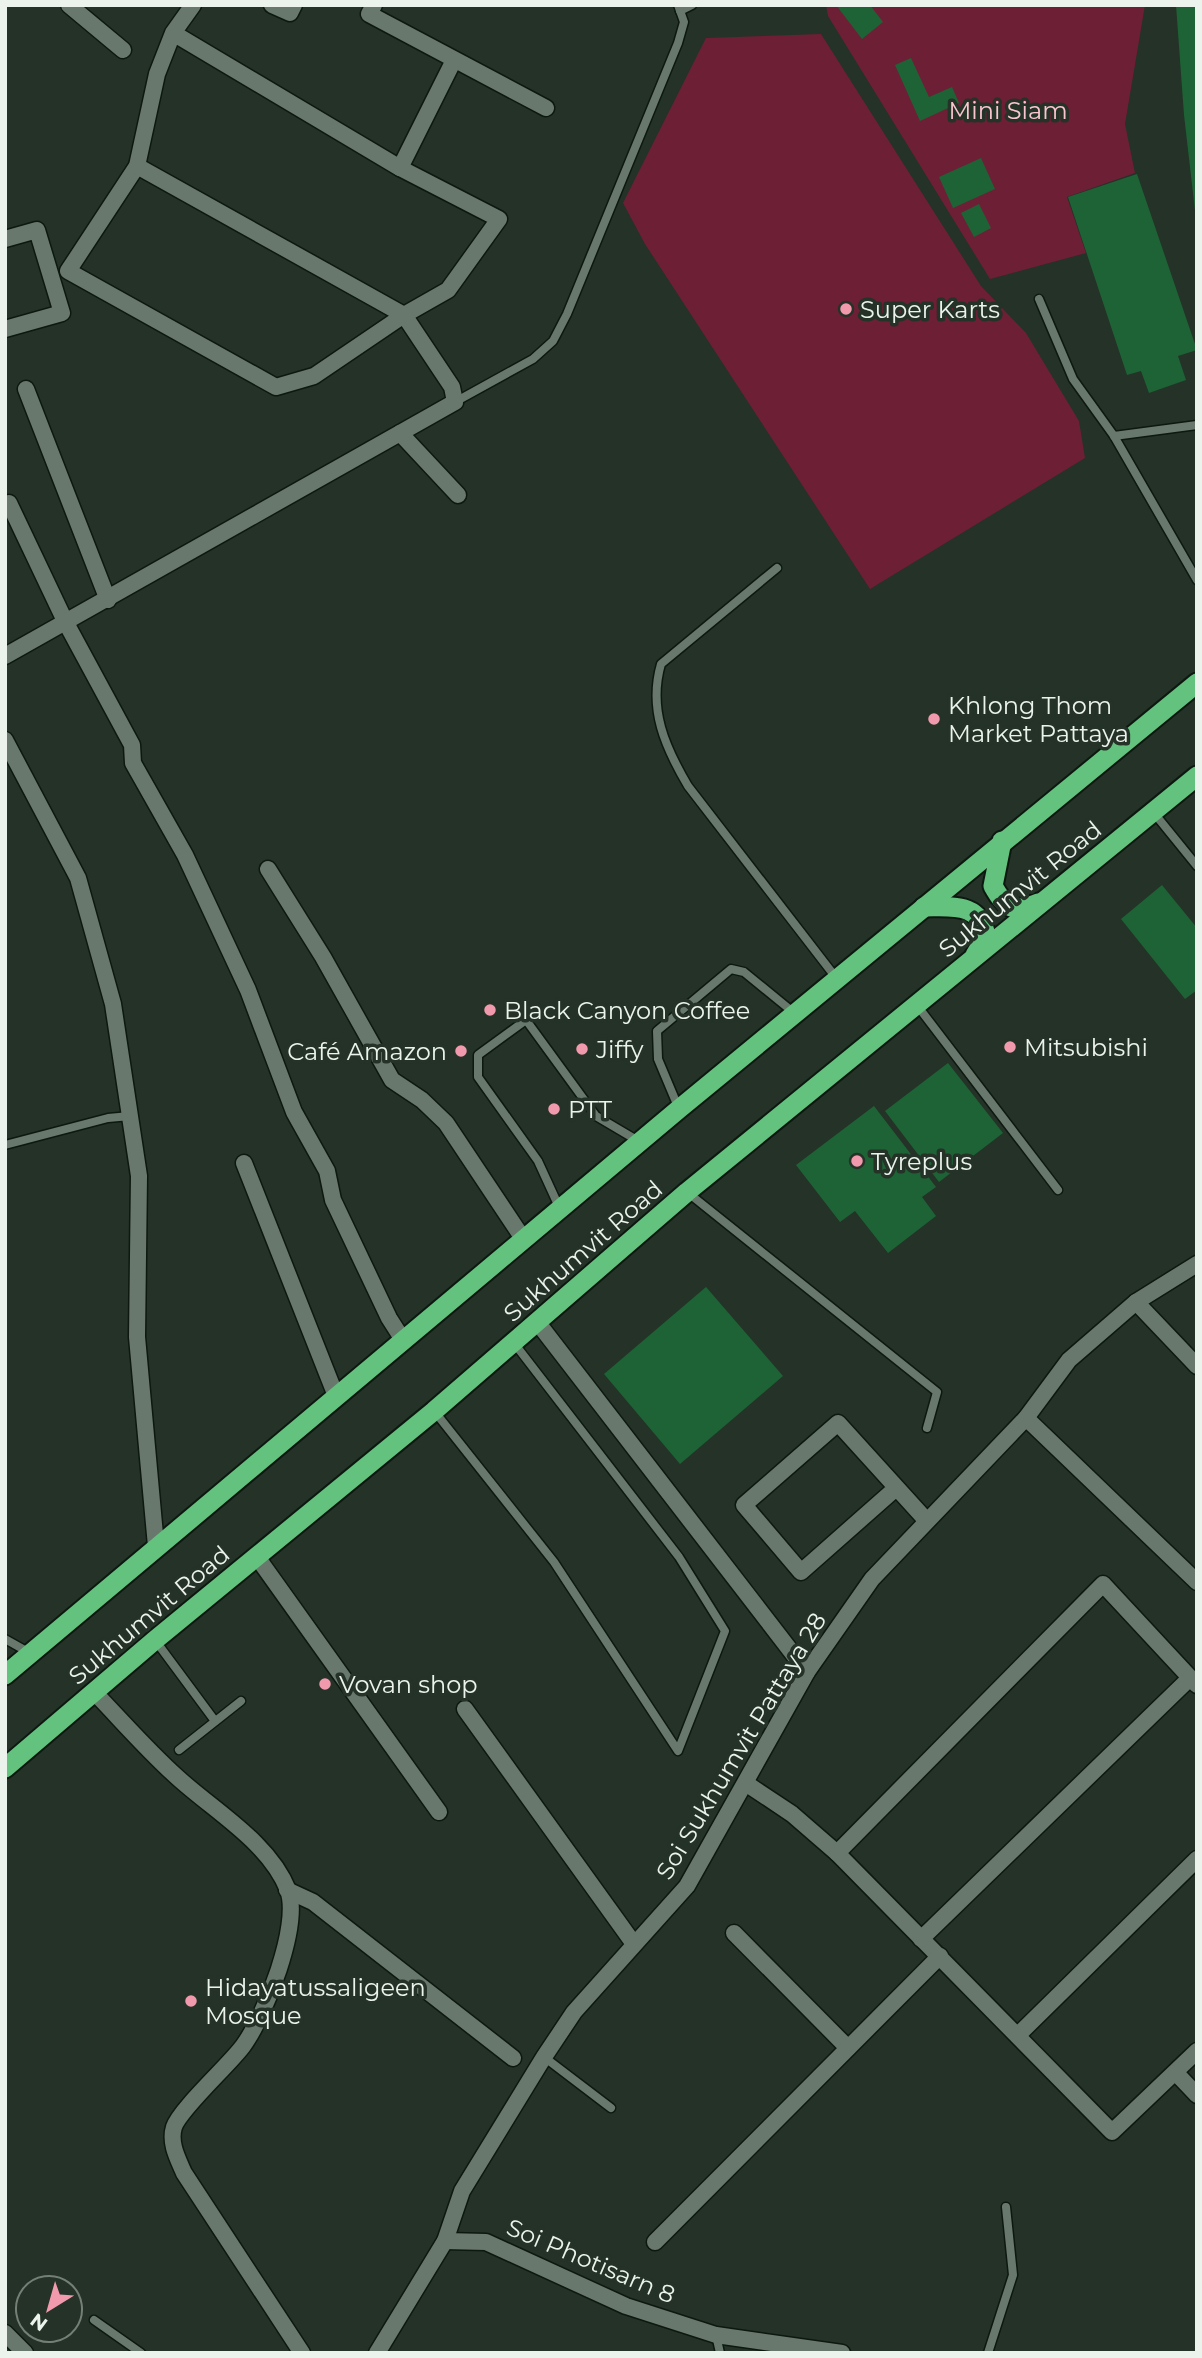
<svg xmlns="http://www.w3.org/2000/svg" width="1202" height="2358" font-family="Montserrat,sans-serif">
<rect width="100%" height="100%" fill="#243227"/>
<g fill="#6d1f36">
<path d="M826 5H1145L1125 124 1135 173 1067 197 1086 253 990 279 828 16Z"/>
<path d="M821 34 981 286 1026 333 1079 421 1085 458 870 589 645 244 623 203 706 38Z"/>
</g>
<g fill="#1e6335">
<path d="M836 5H870L883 22 862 39Z"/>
<path d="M1176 5H1197V228L1184 115Z"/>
<path d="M911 58 929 97 952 87 959 103 920 121 895 65Z"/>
<path d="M981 158 995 189 953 208 939 177Z"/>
<path d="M1137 174 1197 350 1178 356 1186 380 1149 393 1141 371 1127 375 1068 197Z"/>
<path d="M979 204 991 228 974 237 961 213Z"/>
<path d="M1162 885 1197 928V990L1185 999 1121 919Z"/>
<path d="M948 1063 1003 1133 939 1182 885 1111Z"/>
<path d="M874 1106 936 1187 922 1197 936 1216 888 1253 855 1211 840 1222 796 1165Z"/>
<path d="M706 1287 783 1376 680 1464 604 1374Z"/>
</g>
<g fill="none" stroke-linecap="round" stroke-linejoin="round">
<g stroke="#0d1910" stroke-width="11">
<g id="service">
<path d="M680 11 692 5"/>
<path d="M1039 299 1073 379 1114 436 1197 580"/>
<path d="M455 402 533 359 553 341 567 314 678 43 684 22 678 5"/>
<path d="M1114 436 1197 425"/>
<path d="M777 568 661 664C648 709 665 747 688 786L837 979"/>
<path d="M1154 813 1197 866"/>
<path d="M916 1004 1058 1190"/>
<path d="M679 1109 658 1059 657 1031 731 969 744 972 793 1012"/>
<path d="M5 1145 108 1118 130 1116"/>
<path d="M687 1192 937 1392 927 1428"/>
<path d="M560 1209 538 1161 478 1077V1055L526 1020 596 1116 640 1142"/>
<path d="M435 1412 554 1562 678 1751 725 1631 679 1557 514 1343"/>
<path d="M5 1639 30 1653"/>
<path d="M155 1640 215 1721"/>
<path d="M179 1750 241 1701"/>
<path d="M544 2057 611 2108"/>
<path d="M94 2320 141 2353"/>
<path d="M716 2335 720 2353"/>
<path d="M988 2353 1013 2275 1006 2207"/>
</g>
</g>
<g stroke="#0d1910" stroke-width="19">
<g id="minor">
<path d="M69 5 123 50"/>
<path d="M272 5 290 13 294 5"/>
<path d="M374 5 369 14 546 108"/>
<path d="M173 33 400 168 499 219 448 290 404 315 314 376 276 387 68 271 137 166 157 74 173 33 193 5"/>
<path d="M400 168 454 60"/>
<path d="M5 239 37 230 62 313 5 329"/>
<path d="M26 389 108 600"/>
<path d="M400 433 458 495"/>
<path d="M9 503 65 621 132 745 133 763 185 855 248 990 294 1112 327 1171 333 1200 389 1318 403 1340"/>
<path d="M5 656 455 402 452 387 404 315 137 166"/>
<path d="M5 740 78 878 113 1004 139 1176 137 1337 156 1546"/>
<path d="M268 869 323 957 392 1080 422 1100 446 1123 524 1240"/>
<path d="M244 1163 336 1396"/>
<path d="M1136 1302 1197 1366"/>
<path d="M538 1323 807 1672"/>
<path d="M1026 1418 1197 1582"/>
<path d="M895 1489 801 1572 744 1505 838 1423 926 1520"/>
<path d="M257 1557 439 1812"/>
<path d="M95 1693C122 1721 148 1751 177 1777 214 1811 269 1842 288 1890 301 1925 265 2016 243 2046 230 2064 180 2109 174 2127 169 2143 178 2159 184 2173L302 2353"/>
<path d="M465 1709 634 1944"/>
<path d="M747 1784 792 1814 837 1853 1112 2132 1197 2051"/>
<path d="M837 1853 1103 1584 1197 1685"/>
<path d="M287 1890 313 1902 513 2058"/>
<path d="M734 1933 848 2048"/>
<path d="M921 1939 1190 1678"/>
<path d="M1018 2035 1197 1859"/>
<path d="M1176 2073 1197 2095"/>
<path d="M445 2241 486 2242 626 2306 716 2335 842 2353"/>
<path d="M655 2242 940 1956"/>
<path d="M5 2333 25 2353"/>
<path d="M377 2353 445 2241 462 2191 544 2057 574 2012 687 1886 807 1672 872 1579 1026 1418 1069 1360 1136 1302 1197 1264"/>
</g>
</g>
<g stroke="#0d1910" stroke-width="23">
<g id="trunk">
<path d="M1002 841 993 886C1006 909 1013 913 1038 903"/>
<path d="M924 907C952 907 981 902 986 937L975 955"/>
<path d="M5 1675 679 1109 1197 683"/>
<path d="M5 1768 155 1640 434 1411 687 1192 1197 776"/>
</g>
</g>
<use href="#service" stroke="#69786c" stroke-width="8"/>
<use href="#minor" stroke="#69786c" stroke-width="16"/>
<use href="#trunk" stroke="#64c27f" stroke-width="19"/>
</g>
<g fill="#f29aad" stroke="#243227" stroke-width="2.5">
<circle cx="846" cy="309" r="7"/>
<circle cx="934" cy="719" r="7"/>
<circle cx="490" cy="1010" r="7"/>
<circle cx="1010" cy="1047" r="7"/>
<circle cx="582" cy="1049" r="7"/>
<circle cx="461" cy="1051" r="7"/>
<circle cx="554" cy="1109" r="7"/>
<circle cx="857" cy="1161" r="7"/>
<circle cx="325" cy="1684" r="7"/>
<circle cx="191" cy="2001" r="7"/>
</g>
<g text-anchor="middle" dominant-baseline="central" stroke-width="7" stroke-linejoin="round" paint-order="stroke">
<g font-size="24" fill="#fbc5cf" stroke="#243227">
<text x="1008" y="110">Mini Siam</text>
</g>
<g font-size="24" fill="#ebf3ec" stroke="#243227" text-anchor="start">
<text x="860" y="309">Super Karts</text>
<text x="948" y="705">Khlong Thom<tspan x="948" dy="28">Market Pattaya</tspan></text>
<text x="504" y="1010">Black Canyon Coffee</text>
<text x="1024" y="1047">Mitsubishi</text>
<text x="596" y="1049">Jiffy</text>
<text x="447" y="1051" text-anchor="end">Café Amazon</text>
<text x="568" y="1109">PTT</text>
<text x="871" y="1161">Tyreplus</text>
<text x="339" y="1684">Vovan shop</text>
<text x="205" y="1987">Hidayatussaligeen<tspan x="205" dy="28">Mosque</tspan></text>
</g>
<g font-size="24" fill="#ebf3ec" stroke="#243227">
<text transform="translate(1020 889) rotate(-39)">Sukhumvit Road</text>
<text transform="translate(583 1251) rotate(-41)">Sukhumvit Road</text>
<text transform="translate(149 1615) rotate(-40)">Sukhumvit Road</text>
<text transform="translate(741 1746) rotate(-59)">Soi Sukhumvit Pattaya 28</text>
<text transform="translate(591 2261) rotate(23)">Soi Photisarn 8</text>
</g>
</g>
<rect width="1202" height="2358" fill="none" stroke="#ebf3ec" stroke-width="14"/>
<g transform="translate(49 2309) rotate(217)"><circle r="33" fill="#243227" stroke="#747f76" stroke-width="2"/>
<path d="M0-5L12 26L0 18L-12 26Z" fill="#f29aad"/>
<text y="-10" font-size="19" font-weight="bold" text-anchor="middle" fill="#ebf3ec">N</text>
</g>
</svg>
